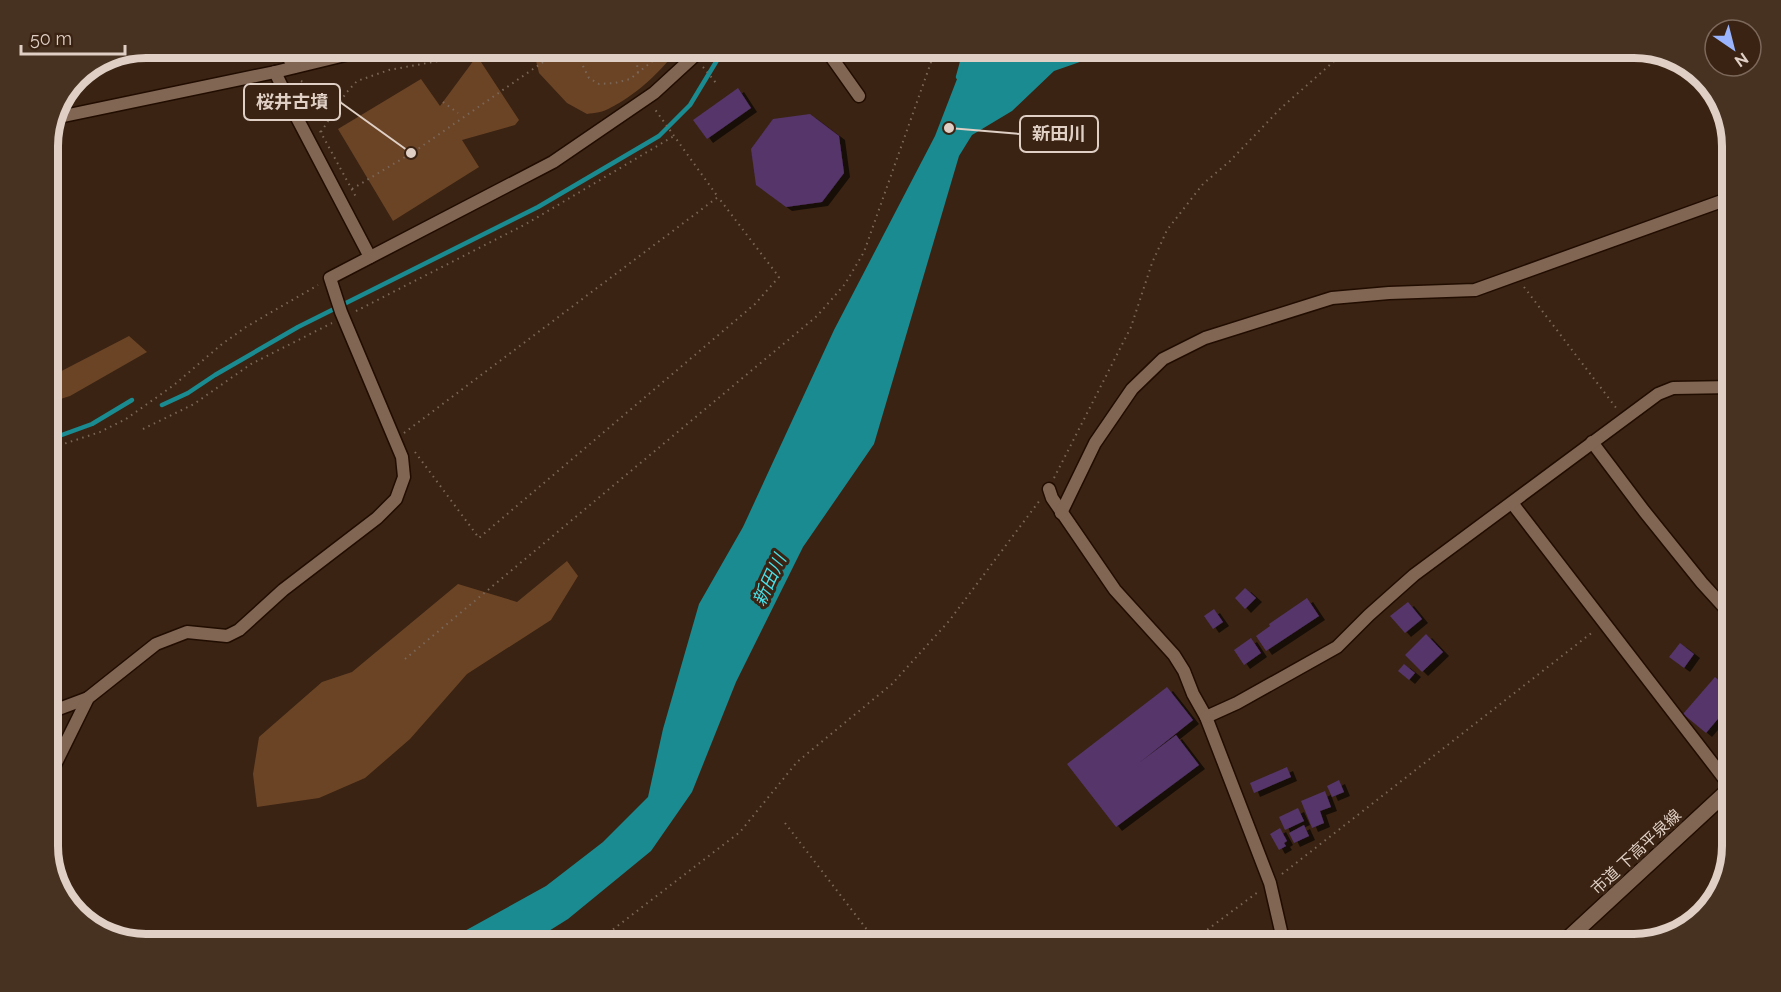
<svg xmlns="http://www.w3.org/2000/svg" width="1781" height="992" font-family="Raleway,'Noto Sans JP',sans-serif">
<defs>
<filter id="shadow"><feDropShadow dx="6" dy="4" stdDeviation="0" flood-color="#0009"/></filter>
</defs>
<rect width="100%" height="100%" fill="#3a2312"/>
<g fill="#6b4426">
<path d="M540 48H674L675 52C660 73 633 97 610 108 604 112 594 113 587 114L567 103 539 73 535 57Z"/>
<path d="M474 60 481 62 519 120 515 125 462 140 479 167 393 221 338 129 421 79 440 106Z"/>
<path d="M129 336 147 352 70 396 48 403V378Z"/>
<path d="M567 561 578 576 551 620 467 674 410 739 365 778 319 798 257 807 253 774 259 737 322 682 352 672 458 584 517 602Z"/>
</g>
<path fill="#198b91" d="M969 48H1120L1054 71 1012 111 972 135 959 156 874 444 803 547 736 682 692 792 651 851 568 919 528 944H441L546 886 603 842 648 797 663 729 699 604 743 527 834 330 935 136Z"/>
<g fill="none" stroke-linecap="round" stroke-linejoin="round">
<g stroke="#198b91" stroke-width="4.5">
<path d="M958 77 966 48"/>
<path d="M162 405 188 393 215 375 298 327 538 207 659 136 690 105 719 57 729 48"/>
<path d="M48 440 92 424 132 400"/>
</g>
</g>
<g fill="#54356b" filter="url(#shadow)">
<path d="M738 88 751 108 707 139 693 120Z"/>
<path d="M810 114 839 136 844 173 822 202 786 207 756 185 751 149 773 119Z"/>
<path d="M1733 571V597L1720 586Z"/>
<path d="M1245 588 1256 598 1245 609 1235 598Z"/>
<path d="M1307 598 1319 616 1266 651 1256 636 1270 626 1269 624Z"/>
<path d="M1408 602 1422 619 1405 633 1390 616Z"/>
<path d="M1214 609 1223 622 1213 629 1204 616Z"/>
<path d="M1426 634 1443 652 1422 672 1405 655Z"/>
<path d="M1251 638 1261 653 1244 665 1234 650Z"/>
<path d="M1680 643 1694 654 1684 668 1669 657Z"/>
<path d="M1733 659V685L1720 674Z"/>
<path d="M1404 664 1415 673 1409 680 1398 671Z"/>
<path d="M1715 677 1733 693V701L1706 733 1683 714Z"/>
<path d="M1167 687 1193 720 1139 763 1176 735 1199 765 1116 827 1067 764Z"/>
<path d="M1287 767 1291 777 1254 793 1250 783Z"/>
<path d="M1339 780 1344 792 1332 797 1327 786Z"/>
<path d="M1325 791 1331 807 1320 811 1324 823 1312 828 1301 801Z"/>
<path d="M1298 808 1304 821 1285 830 1279 817Z"/>
<path d="M1304 825 1309 836 1294 843 1289 833Z"/>
<path d="M1280 828 1287 841 1284 843 1286 846 1279 850 1270 834Z"/>
</g>
<g fill="none" stroke-linecap="round" stroke-linejoin="round">
<g stroke="#210c00" stroke-width="15">
<g id="minor">
<path d="M283 48 294 67"/>
<path d="M825 48 859 96"/>
<path d="M275 72 296 116 370 257"/>
<path d="M59 117 275 72 374 48"/>
<path d="M1592 442 1644 511 1702 583 1733 617"/>
<path d="M1049 489 1052 498 1115 590 1174 655 1184 671 1193 694 1206 717 1270 883 1284 944"/>
<path d="M1512 503 1733 790"/>
<path d="M1061 513 1095 443 1132 389 1163 359 1205 338 1332 298 1389 293 1475 290 1733 197"/>
<path d="M48 713 88 698"/>
<path d="M1206 717 1237 703 1337 647 1369 615 1414 575 1658 394 1673 388 1733 387"/>
<path d="M48 779 88 698 156 644 187 632 227 636 239 630 283 590 377 518 396 499 404 477 402 457 341 312 330 278 553 162 654 93 703 48"/>
</g>
</g>
<g stroke="#210c00" stroke-width="18">
<path id="tertiary" d="M1562 944 1733 786"/>
</g>
<g stroke="#7b6758" stroke-width="2" stroke-dasharray="1.5 4.5" stroke-linecap="butt">
<path d="M530 48C544 50 563 56 577 48"/>
<path d="M584 48 583 66 589 78 599 84 615 83 630 79 664 52"/>
<path d="M633 48 636 55 638 73"/>
<path d="M659 48 664 52 674 48"/>
<path d="M703 67 716 83"/>
<path d="M301 81 340 101"/>
<path d="M443 102 458 113"/>
<path d="M320 131 356 197"/>
<path d="M321 132 346 93 357 81 389 70 510 48"/>
<path d="M352 189 415 151 559 51"/>
<path d="M1524 287 1617 409"/>
<path d="M356 311 526 224 674 136"/>
<path d="M143 429 194 404 251 364 332 323"/>
<path d="M404 433 718 197 654 108"/>
<path d="M48 449 100 432 126 419 174 385 222 344 246 327 318 285"/>
<path d="M415 452 479 538 755 304 779 277 718 197"/>
<path d="M1054 478 1131 327 1152 263 1167 230 1203 184 1230 161 1280 109 1349 48"/>
<path d="M405 659 817 316 845 284 864 252 936 48"/>
<path d="M785 823 878 944"/>
<path d="M1282 874 1594 631"/>
<path d="M594 944 740 832 797 762 892 684 949 621 1040 500"/>
<path d="M1188 944 1258 892"/>
</g>
<use href="#minor" stroke="#806653" stroke-width="12"/>
<use href="#tertiary" stroke="#806653" stroke-width="15"/>
</g>
<g text-anchor="middle" dominant-baseline="central" stroke-width="6" stroke-linejoin="round" paint-order="stroke">
<g font-size="16" fill="#dfcfc5" stroke="#3a2312">
<text transform="translate(1636 852) rotate(-43)">市道 下高平泉線</text>
</g>
<g font-size="18" font-style="italic" fill="#49dfe7" stroke="#3a2312">
<text transform="translate(769 580) rotate(-65)">新田川</text>
</g>
</g>
<path d="M0 0H1781V992H0ZM146 58H1634A88 88 0 0 1 1722 146V846A88 88 0 0 1 1634 934H146A88 88 0 0 1 58 846V146A88 88 0 0 1 146 58Z" fill="#473120" fill-rule="evenodd"/>
<path fill="none" stroke="#dfcfc5" stroke-width="8" d="M146 58H1634A88 88 0 0 1 1722 146V846A88 88 0 0 1 1634 934H146A88 88 0 0 1 58 846V146A88 88 0 0 1 146 58Z"/>
<path fill="none" stroke="#dfcfc5" stroke-width="2" d="M411 153L340 102M949 128L1020 134"/>
<g fill="#dfcfc5" stroke="#3a2312" stroke-width="2">
<circle cx="411" cy="153" r="6"/>
<circle cx="949" cy="128" r="6"/>
</g>
<g fill="#3a2312" stroke="#dfcfc5" stroke-width="2">
<rect x="244" y="84" width="96" height="36" rx="6"/>
<rect x="1020" y="116" width="78" height="36" rx="6"/>
</g>
<g font-size="18" text-anchor="middle" font-weight="bold" fill="#dfcfc5">
<text x="292" y="108">桜井古墳</text>
<text x="1059" y="140">新田川</text>
</g>
<g transform="translate(1733 48) rotate(145)"><circle r="28" fill="#3a2312" stroke="#7c685a" stroke-width="1.5"/>
<path d="M0-4.5L10 22L0 15L-10 22Z" fill="#9ab5fd"/>
<text y="-9" font-size="16" font-weight="bold" text-anchor="middle" fill="#dfcfc5">N</text>
</g>
<path d="M21 45v9h104v-9" fill="none" stroke="#dfcfc5" stroke-width="3"/>
<text x="30" y="45" font-size="18" fill="#dfcfc5" stroke="#3a2312" stroke-width="4.5" paint-order="stroke">50 m</text>
</svg>
